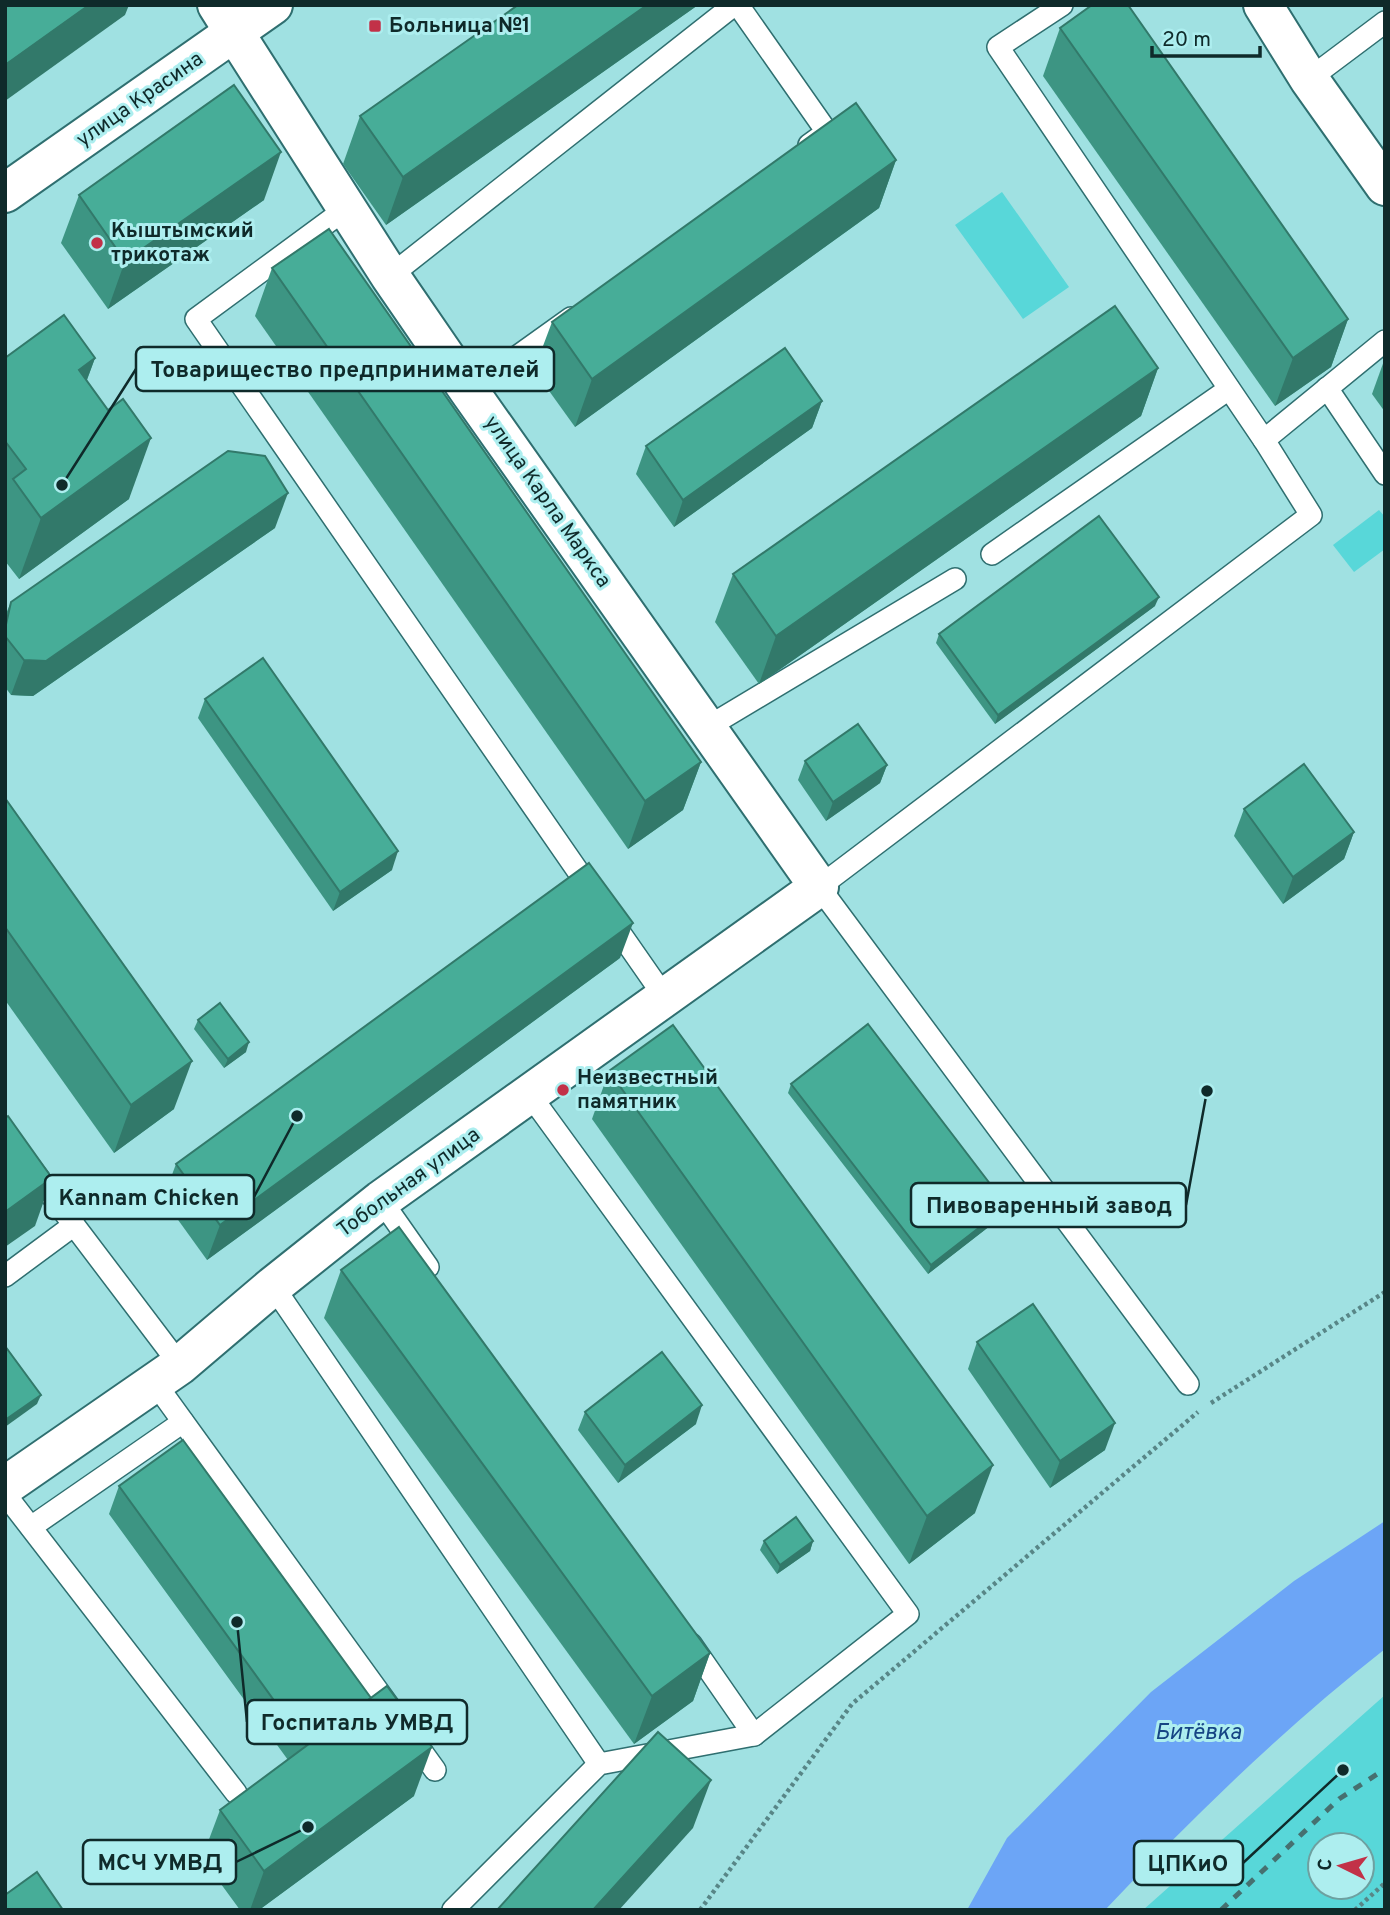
<svg xmlns="http://www.w3.org/2000/svg" width="1390" height="1915" font-family="Overpass,sans-serif">
<rect width="100%" height="100%" fill="#a0e1e2"/>
<g fill="#58d7d9" fill-rule="evenodd">
<path d="M1002 192 1069 287 1023 319 955 225Z"/>
<path d="M1379 510 1385 517V549L1354 572 1333 545Z"/>
<path d="M1385 1695V1910H1143ZM1320 1845H1362V1887H1320Z"/>
</g>
<path fill="#6ca5f6" d="M1385 1521V1649C1285 1727 1192 1818 1105 1910H967L1007 1838 1151 1692 1294 1581Z"/>
<g fill="none" stroke-linecap="round" stroke-linejoin="round">
<g stroke="#2f6f70" stroke-width="24">
<g id="lane">
<path d="M738 5 827 132 809 145"/>
<path d="M1062 5 998 47 1264 440"/>
<path d="M1309 79 1385 22"/>
<path d="M347 208 196 319 593 893"/>
<path d="M390 276 734 5"/>
<path d="M1327 388 1385 474"/>
<path d="M469 391 571 318"/>
<path d="M992 554 1229 389"/>
<path d="M706 728 955 579"/>
<path d="M611 920 666 999"/>
<path d="M5 1134 180 1365"/>
<path d="M381 1200 428 1267"/>
<path d="M5 1276 74 1225"/>
<path d="M273 1286 599 1764"/>
<path d="M155 1383 435 1770"/>
<path d="M1188 1384 819 887 1311 515 1264 440 1385 341"/>
<path d="M5 1494 236 1793"/>
<path d="M31 1527 183 1422"/>
<path d="M691 1644 754 1735"/>
<path d="M453 1910 599 1764 754 1735 908 1614 530 1095"/>
</g>
</g>
<g stroke="#2f6f70" stroke-width="42">
<path id="street" d="M5 1486 180 1365 273 1286 381 1200 819 887 469 391 390 276 234 32"/>
</g>
<g stroke="#2f6f70" stroke-width="42">
<g id="secondary">
<path d="M217 5 234 32"/>
<path d="M1263 5 1309 79 1385 186"/>
</g>
</g>
<g stroke="#2f6f70" stroke-width="42">
<path id="primary" d="M5 193 273 5"/>
</g>
<g stroke="#588687" stroke-width="4.5" stroke-dasharray="3.5 3.5" stroke-linecap="butt">
<path d="M1211 1403 1385 1292"/>
<path d="M700 1910 852 1704 1198 1412"/>
<path d="M1355 1910 1385 1883"/>
</g>
<use href="#lane" stroke="#fff" stroke-width="21"/>
<use href="#street" stroke="#fff" stroke-width="38"/>
<use href="#secondary" stroke="#fff" stroke-width="38"/>
<use href="#primary" stroke="#fff" stroke-width="38"/>
<path stroke="#467070" stroke-width="5" stroke-dasharray="9 9" stroke-linecap="butt" d="M1221 1910 1339 1799 1385 1769"/>
</g>
<g fill="#3d9583">
<path d="M518 5H698L386 225 343 164 360 116Z"/>
<path d="M1060 28 1348 319 1331 367 1275 406 1043 76Z"/>
<path d="M896 160 879 208 575 427 534 370 552 322Z"/>
<path d="M79 195 264 200 108 309 61 243Z"/>
<path d="M272 268 701 762 683 810 628 849 255 316Z"/>
<path d="M5 358H95L87 380 129 499 19 579 5 561Z"/>
<path d="M1385 358V412L1372 394Z"/>
<path d="M1158 368 1141 416 759 684 715 622 733 574Z"/>
<path d="M822 401 812 428 674 527 636 474 646 446Z"/>
<path d="M275 528 33 696 11 695 5 687V616L11 602Z"/>
<path d="M1155 606 995 724 936 643 939 634Z"/>
<path d="M205 699 392 870 333 911 198 718Z"/>
<path d="M805 761 887 765 880 783 826 821 798 780Z"/>
<path d="M5 798 174 1109 114 1153 5 1000Z"/>
<path d="M1244 809 1354 832 1344 859 1283 904 1234 836Z"/>
<path d="M620 958 207 1260 163 1199 176 1164Z"/>
<path d="M198 1020 246 1052 224 1068 194 1029Z"/>
<path d="M609 1071 975 1513 909 1564 592 1119Z"/>
<path d="M791 1084 1004 1215 928 1274 788 1093Z"/>
<path d="M341 1270 710 1653 693 1701 634 1744 324 1318Z"/>
<path d="M977 1342 1105 1450 1050 1488 968 1369Z"/>
<path d="M585 1412 696 1424 618 1483 578 1430Z"/>
<path d="M119 1486 414 1796 259 1910H240L202 1858 220 1810 288 1760 109 1514Z"/>
<path d="M764 1541H813L810 1551 777 1574 760 1550Z"/>
</g>
<g fill="#32796a">
<path d="M89 5H129L125 15 5 101V65Z"/>
<path d="M647 5H698L386 225 403 177Z"/>
<path d="M281 152 264 200 108 309 125 261Z"/>
<path d="M896 160 879 208 575 427 592 379Z"/>
<path d="M1348 319 1331 367 1275 406 1293 358Z"/>
<path d="M95 358 72 419 79 370Z"/>
<path d="M1158 368 1141 416 759 684 776 636Z"/>
<path d="M822 401 812 428 674 527 683 500Z"/>
<path d="M151 438 129 499 19 579 41 518Z"/>
<path d="M288 493 275 528 33 696 11 695 24 660Z"/>
<path d="M1159 597 1155 606 995 724 998 715Z"/>
<path d="M701 762 683 810 628 849 645 801Z"/>
<path d="M887 765 880 783 826 821 833 802Z"/>
<path d="M1354 832 1344 859 1283 904 1293 877Z"/>
<path d="M398 851 392 870 333 911 340 892Z"/>
<path d="M633 923 620 958 207 1260 220 1225Z"/>
<path d="M249 1042 246 1052 224 1068 228 1059Z"/>
<path d="M192 1061 174 1109 114 1153 131 1105Z"/>
<path d="M52 1178 35 1226 5 1247V1212Z"/>
<path d="M1007 1206 1004 1215 928 1274 931 1265Z"/>
<path d="M41 1395 37 1404 5 1427V1420Z"/>
<path d="M702 1405 696 1424 618 1483 625 1465Z"/>
<path d="M1115 1423 1105 1450 1050 1488 1060 1461Z"/>
<path d="M993 1465 975 1513 909 1564 927 1516Z"/>
<path d="M813 1541 810 1551 777 1574 780 1565Z"/>
<path d="M710 1653 693 1701 634 1744 652 1696Z"/>
<path d="M432 1747 414 1796 259 1910H250L264 1871Z"/>
<path d="M711 1780 693 1828 619 1910H593Z"/>
</g>
<g fill="#47ad98" stroke="#32796a" stroke-width="2">
<path d="M5 5H89L5 65Z"/>
<path d="M518 5H647L403 177 360 116Z"/>
<path d="M1092 5H1128L1348 319 1293 358 1060 28Z"/>
<path d="M234 85 281 152 125 261 79 195Z"/>
<path d="M856 103 896 160 592 379 552 322Z"/>
<path d="M329 229 701 762 645 801 272 268Z"/>
<path d="M1115 306 1158 368 776 636 733 574Z"/>
<path d="M64 315 95 358 79 370 108 410 123 399 151 438 41 518 13 479 26 469 5 441V358Z"/>
<path d="M785 348 822 401 683 500 646 446Z"/>
<path d="M228 451 265 456 288 493 46 661 24 660 5 636V629L11 602Z"/>
<path d="M1099 516 1159 597 998 715 939 634Z"/>
<path d="M263 658 398 851 340 892 205 699Z"/>
<path d="M858 724 887 765 833 802 805 761Z"/>
<path d="M1304 764 1354 832 1293 877 1244 809Z"/>
<path d="M5 798 192 1061 131 1105 5 927Z"/>
<path d="M589 863 633 923 220 1225 176 1164Z"/>
<path d="M220 1003 249 1042 228 1059 198 1020Z"/>
<path d="M868 1024 1007 1206 931 1265 791 1084Z"/>
<path d="M673 1025 993 1465 927 1516 609 1071Z"/>
<path d="M8 1116 52 1178 5 1212V1118Z"/>
<path d="M399 1227 710 1653 652 1696 341 1270Z"/>
<path d="M1033 1304 1115 1423 1060 1461 977 1342Z"/>
<path d="M5 1346 41 1395 5 1420Z"/>
<path d="M662 1352 702 1405 625 1465 585 1412Z"/>
<path d="M183 1440 371 1698 307 1746 119 1486Z"/>
<path d="M796 1517 813 1541 780 1565 764 1541Z"/>
<path d="M387 1686 432 1747 264 1871 220 1810Z"/>
<path d="M658 1732 711 1780 593 1910H497Z"/>
<path d="M37 1872 63 1910H5V1895Z"/>
</g>
<g fill="#c23148" stroke="#adeeef" stroke-width="2.5">
<rect x="368" y="19" width="14" height="14" rx="3.5"/>
<circle cx="97" cy="243" r="7"/>
<circle cx="563" cy="1090" r="7"/>
</g>
<g text-anchor="middle" dominant-baseline="central" stroke-width="6" stroke-linejoin="round" paint-order="stroke">
<g font-size="21" font-weight="bold" fill="#0f2a2a" stroke="#adeeef" text-anchor="start">
<text x="389" y="26">Больница №1</text>
<text x="111" y="231">Кыштымский<tspan x="111" dy="24">трикотаж</tspan></text>
<text x="577" y="1078">Неизвестный<tspan x="577" dy="24">памятник</tspan></text>
</g>
<g font-size="21" fill="#0f2a2a" stroke="#adeeef">
<text transform="translate(140 100) rotate(-35)">улица Красина</text>
<text transform="translate(547 502) rotate(55)">улица Карла Маркса</text>
<text transform="translate(409 1183) rotate(-36)">Тобольная улица</text>
</g>
<g font-size="23" font-style="italic" fill="#164584" stroke="#adeeef">
<text x="1198" y="1733">Битёвка</text>
</g>
</g>
<path fill="none" stroke="#0f2a2a" stroke-width="2.5" d="M62 485L136 369M297 1116L254 1197M1207 1091L1186 1205M237 1622L247 1722M308 1827L236 1862M1343 1770L1243 1863"/>
<g fill="#0f2a2a" stroke="#adeeef" stroke-width="2.5">
<circle cx="62" cy="485" r="7"/>
<circle cx="297" cy="1116" r="7"/>
<circle cx="1207" cy="1091" r="7"/>
<circle cx="237" cy="1622" r="7"/>
<circle cx="308" cy="1827" r="7"/>
<circle cx="1343" cy="1770" r="7"/>
</g>
<g fill="#adeeef" stroke="#0f2a2a" stroke-width="2.5">
<rect x="136" y="347" width="418" height="44" rx="7"/>
<rect x="45" y="1175" width="209" height="44" rx="7"/>
<rect x="911" y="1183" width="275" height="44" rx="7"/>
<rect x="247" y="1700" width="220" height="44" rx="7"/>
<rect x="83" y="1840" width="153" height="44" rx="7"/>
<rect x="1134" y="1841" width="109" height="44" rx="7"/>
</g>
<g font-size="23" text-anchor="middle" font-weight="bold" fill="#0f2a2a">
<text x="345" y="377">Товарищество предпринимателей</text>
<text x="149" y="1205">Kannam Chicken</text>
<text x="1049" y="1213">Пивоваренный завод</text>
<text x="357" y="1730">Госпиталь УМВД</text>
<text x="160" y="1870">МСЧ УМВД</text>
<text x="1188" y="1871">ЦПКиО</text>
</g>
<rect width="1390" height="1915" fill="none" stroke="#0f2a2a" stroke-width="14"/>
<g transform="translate(1341 1866) rotate(275)"><circle r="33" fill="#adeeef" stroke="#6ea0a0" stroke-width="2"/>
<path d="M0-5L12 26L0 18L-12 26Z" fill="#c23148"/>
<text y="-10" font-size="19" font-weight="bold" text-anchor="middle" fill="#0f2a2a">С</text>
</g>
<path d="M1152 46v10h108v-10" fill="none" stroke="#0f2a2a" stroke-width="3.5"/>
<text x="1162" y="46" font-size="21" fill="#0f2a2a" stroke="#adeeef" stroke-width="5" paint-order="stroke">20 m</text>
</svg>
